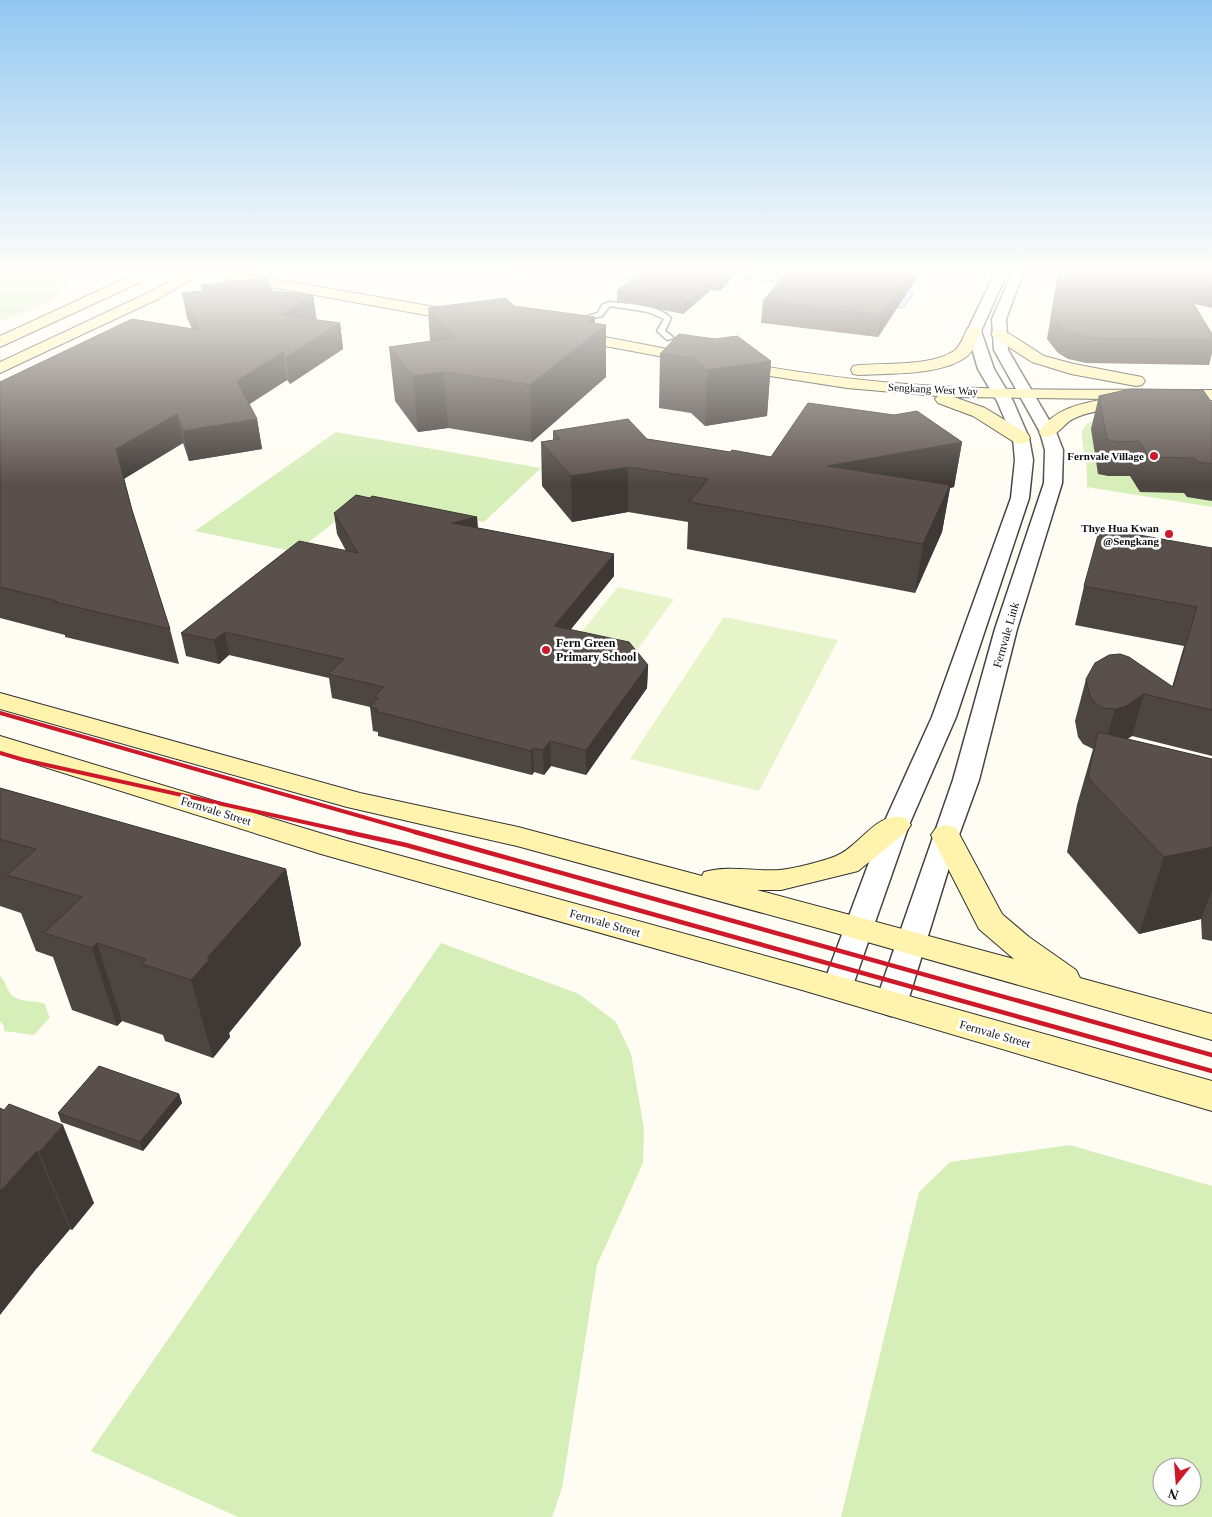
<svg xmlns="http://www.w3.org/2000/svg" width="1212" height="1517" font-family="Georgia,serif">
<rect width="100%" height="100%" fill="#fffcf3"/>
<g fill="#d6eeb8" fill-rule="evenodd">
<path d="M0 273H69V274C63 303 24 311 0 321Z"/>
<path d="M1107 415 1212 418V507L1087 487C1087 479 1087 471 1086 463 1083 434 1072 426 1107 415Z"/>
<path d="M336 432 541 468 484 522 365 498 296 552 195 531Z"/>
<path d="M441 943 579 994 616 1022 631 1054 644 1129 643 1163 597 1265 562 1488 552 1517H238L91 1451Z"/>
<path d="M0 976C7 982 6 991 13 996 22 1003 36 1000 45 1004L48 1014 50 1017 34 1035 4 1031V1026L0 1021Z"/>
<path d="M1070 1145 1212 1186V1517H841L919 1192 950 1162ZM1162 1467H1192V1497H1162Z"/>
</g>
<g fill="#e7f4ca">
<path d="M618 587 674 599 631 658 571 645Z"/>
<path d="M724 617 838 640 759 791 630 759Z"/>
</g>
<path fill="#b2e3fb" stroke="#339dd9" d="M700 273H749L914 293 903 308 789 294 797 285Z"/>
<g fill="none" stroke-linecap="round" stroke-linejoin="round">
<g stroke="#434343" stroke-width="3">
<path id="lane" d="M609 302C628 304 657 304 671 318L665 331 674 338 667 340 657 331 664 319 648 312 610 306 602 316 577 322 574 320 598 313 602 305Z"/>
</g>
<g stroke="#434343" stroke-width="3">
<g id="street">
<path d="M995 273H1007L981 331 994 369 1013 401 1029 438 1033 460 1029 498 956 717 909 825 852 988 848 996 837 999 826 996 822 988 883 825 932 717 1011 498 1015 460 1013 438 997 401 978 369 967 331Z"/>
<path d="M1012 273H1024L1018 286 1006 319 1008 350 1056 432 1063 450 1062 483 1017 629 979 780 959 835 907 1004 902 1012 891 1016 880 1012 875 1004 953 780 995 629 1044 483 1045 450 1040 432 994 350 992 319Z"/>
</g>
</g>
<g stroke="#323232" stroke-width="2">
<g id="secondary">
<path d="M137 273H156L154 276 0 347V336Z"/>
<path d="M184 273H202L160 298 0 373V362L150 292Z"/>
<path d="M208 273H239L464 312 469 314 472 317 469 320 464 322 215 277Z"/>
<path d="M974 326 980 328 982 331C977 339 974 352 966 357 940 376 889 373 859 375L853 374 851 370 853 366 859 365C886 363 932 366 954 351 961 346 964 334 968 328Z"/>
<path d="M999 329 1005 331 1044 356 1074 364 1142 377 1145 381 1142 385 1136 386 1071 374 1032 362 993 337 991 334 993 331Z"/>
<path d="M568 330C676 350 784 374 894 383 999 392 1106 389 1212 390V400L1112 399 1118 404 1115 408C1101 411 1086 412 1073 419 1061 425 1057 440 1041 436L1039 432C1055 408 1079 404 1106 399L954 397 985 408 1028 434 1030 438 1028 442 1021 444 1014 442 973 416 938 403 935 399 938 396 847 388 750 373 562 338 560 335 562 332Z"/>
<path d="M0 693 360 793 518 827 702 876 704 872C729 865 755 872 780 870 793 869 824 861 836 856 861 846 876 810 906 818L911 825 906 832 858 871 781 890H757L1014 959 979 929 931 835 936 828 946 825 956 828 1002 914 1029 937 1076 970 1080 978 1212 1014V1040L825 930 517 846 347 807 0 709Z"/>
<path d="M0 736 343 840 802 966 1212 1081V1111L802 990 321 854 0 753Z"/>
</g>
</g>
<use href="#lane" fill="#fff" fill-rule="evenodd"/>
<use href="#street" fill="#fff" fill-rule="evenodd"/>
<use href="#secondary" fill="#fff3ae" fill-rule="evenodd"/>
<g stroke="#cd1a2a" stroke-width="4">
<path d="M0 713 419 833"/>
<path d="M0 753 24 760 353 833"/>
</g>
<g stroke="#cd1a2a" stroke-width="4.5">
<path d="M347 832 406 845 1212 1071"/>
<path d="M415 832 1212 1055"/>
</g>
</g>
<g fill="#4d4540">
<path d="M500 273H523L520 275Z"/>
<path d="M639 273H737L720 291 711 290 683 314 617 301V291Z"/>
<path d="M787 273H920L878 337 761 323 763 301Z"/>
<path d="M1058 273H1212V308L1194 304 1212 334V353L1209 365 1086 363 1068 359 1058 353 1047 339Z"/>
<path d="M201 285 273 291 313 295 316 320 340 323 343 349 290 384 287 380 249 404 257 419 262 449 189 461 183 443 124 479 132 510 170 629 179 664 65 637V635L0 618V382L192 329 187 318 182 293 202 291Z"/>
<path d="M514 306 595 317V323L606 377 532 442 448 428 418 432 395 401 389 347 430 341 428 308Z"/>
<path d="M660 354 771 361 767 416 705 426 691 413 659 408Z"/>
<path d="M1099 396 1212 403V501L1187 497 1184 493 1140 492 1130 476H1108L1098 474 1091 429Z"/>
<path d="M553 431 647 439 730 452 771 457 962 442 954 487 950 488 942 532 915 593 687 549 688 522 628 512 572 522 542 486 541 442 553 440Z"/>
<path d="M334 513 477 517 478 528 614 554V576L570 630 648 665 647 688 586 775 551 766 544 775 534 772 532 775 378 736V732L373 731 370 707 332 698 329 678 229 655 219 664 186 656 181 633 346 551 337 534Z"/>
<path d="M1212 548V756L1132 736 1127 739 1212 759V941L1202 939 1201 919 1139 934 1067 852 1077 805 1093 749 1083 744 1078 737 1075 721 1086 679 1172 687 1184 646 1075 625 1084 586Z"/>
<path d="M0 788 286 869 301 945 229 1033 230 1037 213 1058 165 1041 163 1035 122 1021 117 1026 72 1010 53 957 36 951 21 913 0 906Z"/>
<path d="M179 1094 182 1103 143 1151 61 1122 58 1113Z"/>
<path d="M0 1108 94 1203 72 1230 70 1229 37 1268Z"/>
</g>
<g fill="#3f3834">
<path d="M728 273H737L720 291V281Z"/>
<path d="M910 273H920L878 337 881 315Z"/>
<path d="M712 280 711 290 683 314 684 304Z"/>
<path d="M313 295 317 321 282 315Z"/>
<path d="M595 317V333L606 325V377L532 442 530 385 588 322Z"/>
<path d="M340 323 343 349 290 384 286 357Z"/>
<path d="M283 352 287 380 242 409 237 381Z"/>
<path d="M771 361 767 416 705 426 707 370Z"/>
<path d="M444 372 448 428 418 432 413 376Z"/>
<path d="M177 414 183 443 123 479 116 449Z"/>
<path d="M257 419 262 449 189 461 183 431Z"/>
<path d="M962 442 954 487 950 488 942 532 915 593 923 544 827 466Z"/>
<path d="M628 467V512L572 522 571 476Z"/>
<path d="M477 517 478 538 452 523Z"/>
<path d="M614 554V576L555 649 554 626Z"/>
<path d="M225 632 229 655 219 664 214 640Z"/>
<path d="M648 665 647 688 586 775V750Z"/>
<path d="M1144 694 1132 736 1114 748 1103 750 1115 709Z"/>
<path d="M550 741 551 766 544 775 543 750Z"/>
<path d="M533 748 534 772 532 775 531 751Z"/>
<path d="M1212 847V890L1201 919 1139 934 1164 857Z"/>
<path d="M286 869 301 945 229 1033 230 1037 213 1058 191 980 207 958Z"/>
<path d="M97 943 122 1021 117 1026 92 948Z"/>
<path d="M179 1094 182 1103 143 1151 140 1142Z"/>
<path d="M63 1125 94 1203 72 1230 39 1152Z"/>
<path d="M37 1151 70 1229 37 1268 0 1315V1191Z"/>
</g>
<g fill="#5a504b" stroke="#3f3834">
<path d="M639 273H728L720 281 712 280 684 304 617 291Z"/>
<path d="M787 273H910L881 315 763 301Z"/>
<path d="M1059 273H1212V283L1177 277 1212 334V340L1092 338 1073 333 1064 328 1052 315Z"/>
<path d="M265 278 273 291 313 295 282 315 340 323 286 357 283 352 237 381 257 419 183 431 177 414 116 449 132 510 170 629 55 602 57 601 0 587V382L132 319 199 330 182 293 203 291 201 285Z"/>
<path d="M506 298 514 306 595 317 588 322 606 325 530 385 444 372 413 376 389 347 454 338 428 308Z"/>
<path d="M679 334 715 339 737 336 771 361 707 370 693 358 660 354Z"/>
<path d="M1130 389 1203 390 1212 403V464L1198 462 1194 458 1149 457 1139 441 1117 442 1107 439 1099 396Z"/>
<path d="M808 403 894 415 917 411 962 442 827 466 950 485 923 544 689 502 708 479 628 467 571 476 541 442 560 439 553 431 628 419 647 439 730 452 732 450 771 457Z"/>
<path d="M356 495 370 498 372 496 477 517 452 523 614 554 554 626 629 642 648 665 586 750 550 741 543 750 533 748 531 751 375 711 378 709 370 707 378 698 374 697 384 687 328 674 344 659 225 632 214 640 181 633 299 541 358 553 334 513Z"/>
<path d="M1100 528 1212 548V710L1144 694 1126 706 1115 709 1104 708 1095 703 1090 696 1086 679 1095 663 1109 655 1120 654 1129 657 1173 687 1197 607 1084 586Z"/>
<path d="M1098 732 1212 759V847L1164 857 1088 778Z"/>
<path d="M0 788 286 869 207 958 210 959 191 980 142 964 146 959 97 943 92 948 44 933 82 897 7 875 36 849 0 839Z"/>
<path d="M99 1066 179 1094 140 1142 58 1113Z"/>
<path d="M9 1104 63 1125 39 1152 37 1151 0 1191V1108L4 1110Z"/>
</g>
<linearGradient id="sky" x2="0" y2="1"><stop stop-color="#92c7f0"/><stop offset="0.56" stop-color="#fffefa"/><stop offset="1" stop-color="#fffefa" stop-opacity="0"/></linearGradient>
<rect width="1212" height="485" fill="url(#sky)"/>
<g fill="#cd1a2a" stroke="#fff" stroke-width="2">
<circle cx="1154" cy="456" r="5"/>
<circle cx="1169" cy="534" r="5"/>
<circle cx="546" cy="650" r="5"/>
</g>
<g text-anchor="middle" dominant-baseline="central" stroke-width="5" stroke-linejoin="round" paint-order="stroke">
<g font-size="11" fill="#101010" stroke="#fff">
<text transform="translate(933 389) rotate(3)">Sengkang West Way</text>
</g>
<g font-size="11" font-weight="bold" fill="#101010" stroke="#fff" text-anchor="end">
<text x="1144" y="456">Fernvale Village</text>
<text x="1159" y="528">Thye Hua Kwan<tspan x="1159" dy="13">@Sengkang</tspan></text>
</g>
<g font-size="12" fill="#101010" stroke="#fff">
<text transform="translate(1006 635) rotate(-74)">Fernvale Link</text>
<text transform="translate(216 811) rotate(17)">Fernvale Street</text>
<text transform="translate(605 923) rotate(16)">Fernvale Street</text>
<text transform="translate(995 1034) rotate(16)">Fernvale Street</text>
</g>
<g font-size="12" font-weight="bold" fill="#101010" stroke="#fff" text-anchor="start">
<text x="556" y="643">Fern Green<tspan x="556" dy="14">Primary School</tspan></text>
</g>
</g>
<g transform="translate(1177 1482) rotate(197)"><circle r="24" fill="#ffffff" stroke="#9f9f9f"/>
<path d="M0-4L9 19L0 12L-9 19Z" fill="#cd1a2a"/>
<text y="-8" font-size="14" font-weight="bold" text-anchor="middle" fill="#101010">N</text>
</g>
</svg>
